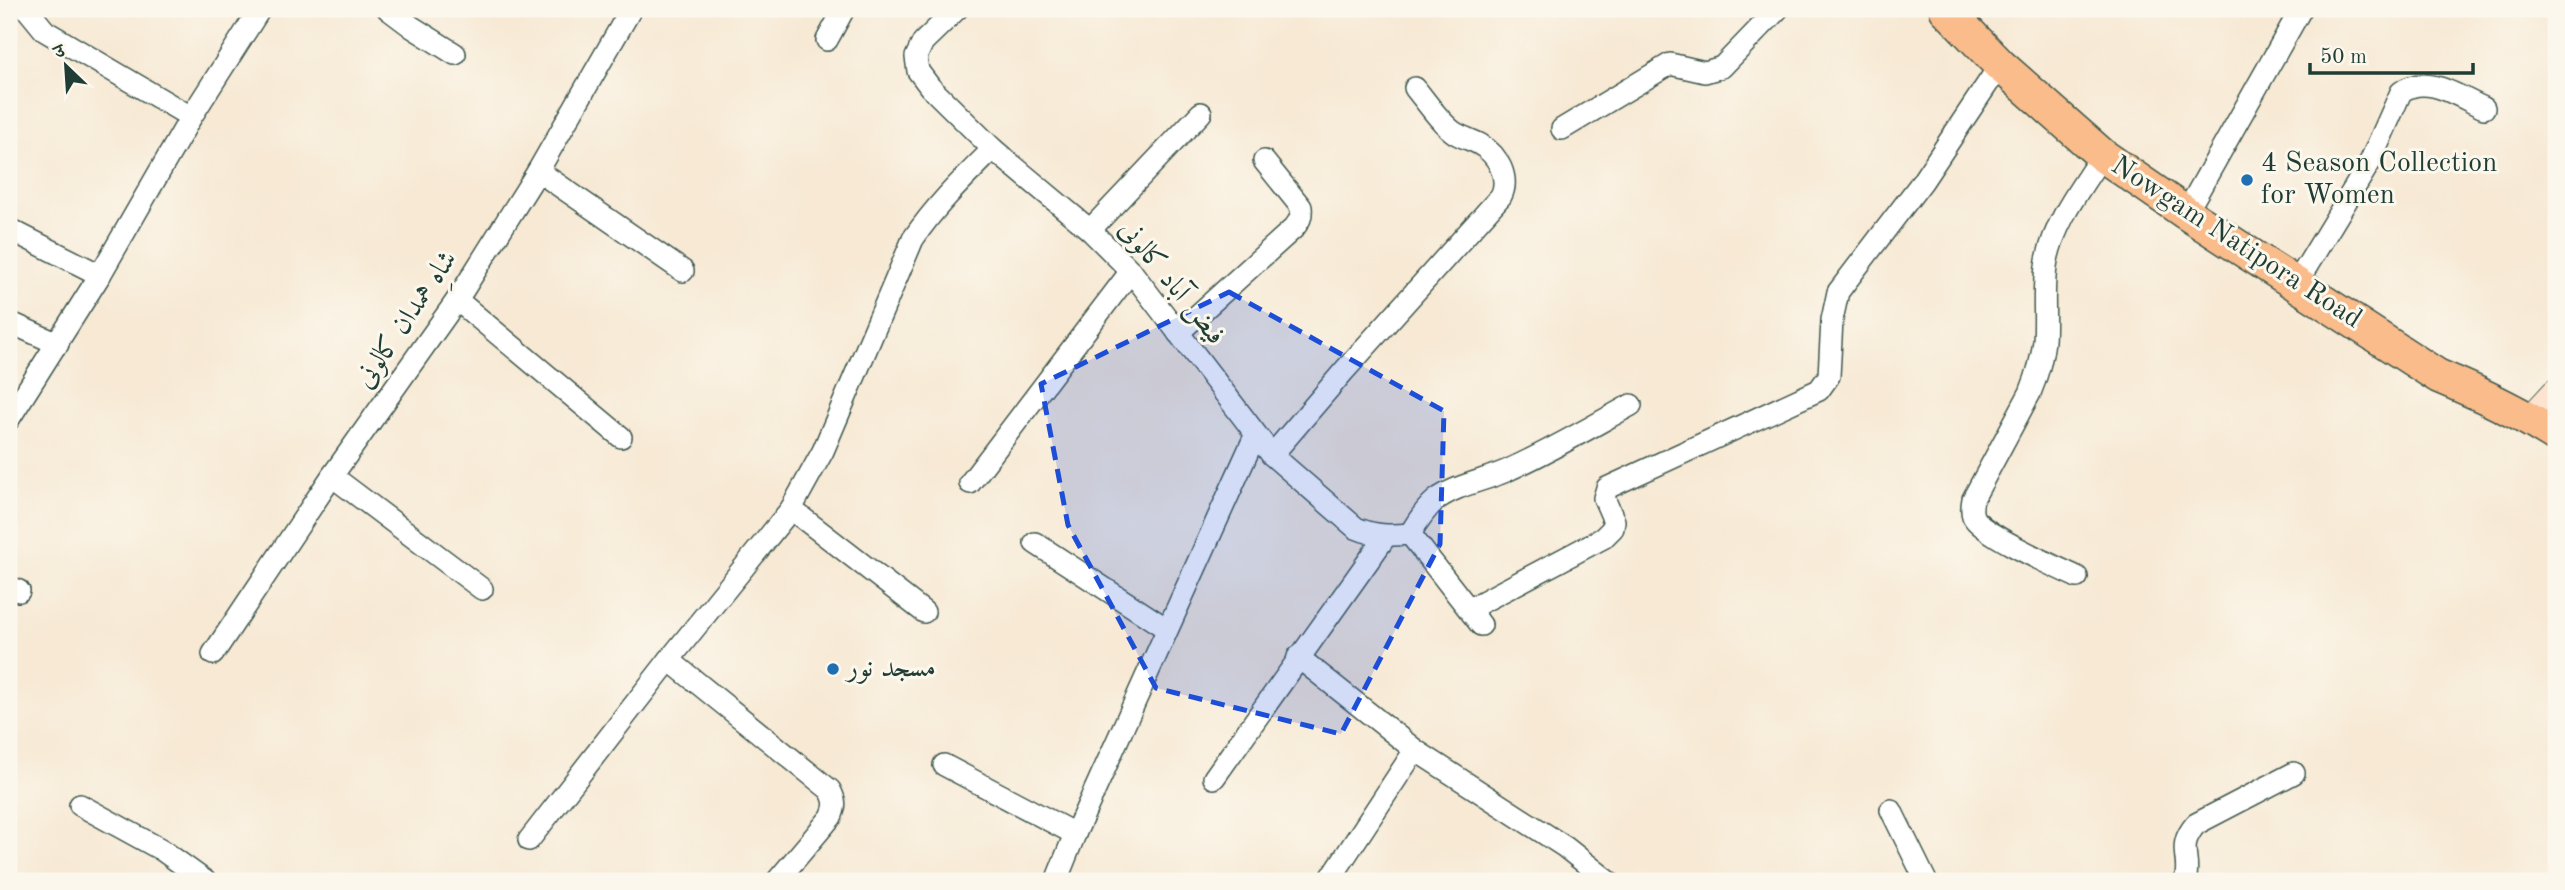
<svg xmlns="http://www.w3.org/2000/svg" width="2565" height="890" font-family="'Old Standard TT',Amiri,'Noto Serif Devanagari',serif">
<rect width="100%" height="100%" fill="#fbf7ec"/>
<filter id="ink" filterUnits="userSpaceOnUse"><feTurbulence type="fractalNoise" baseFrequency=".0143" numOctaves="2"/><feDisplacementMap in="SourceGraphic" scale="14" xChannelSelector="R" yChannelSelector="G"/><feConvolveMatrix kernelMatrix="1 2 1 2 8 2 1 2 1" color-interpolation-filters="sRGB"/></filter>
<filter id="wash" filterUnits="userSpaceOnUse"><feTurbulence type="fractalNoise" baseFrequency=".00686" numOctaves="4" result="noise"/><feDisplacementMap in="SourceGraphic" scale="28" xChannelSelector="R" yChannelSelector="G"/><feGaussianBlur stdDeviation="1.57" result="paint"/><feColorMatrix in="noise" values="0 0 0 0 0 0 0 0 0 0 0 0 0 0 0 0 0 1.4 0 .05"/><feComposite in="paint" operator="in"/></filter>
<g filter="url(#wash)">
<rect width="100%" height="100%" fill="#f7e9d4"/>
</g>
<g filter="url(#ink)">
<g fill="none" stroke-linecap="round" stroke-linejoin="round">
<g stroke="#3f574c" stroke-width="24">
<g id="street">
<path d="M27 9 45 31 191 117"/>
<path d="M388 9 412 27 455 54"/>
<path d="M957 9 923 42 916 57 918 71 930 87 993 149 1090 230 1131 271 1272 455 1356 528C1375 536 1390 536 1410 534"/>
<path d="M827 40 844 9"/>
<path d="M1562 129 1670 64 1705 72 1722 67 1778 9"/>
<path d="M538 171 683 271"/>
<path d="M2186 213 2301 9"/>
<path d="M9 229 100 275"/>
<path d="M1090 230 1201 113"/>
<path d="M2296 284 2370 162 2401 92C2426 73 2459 97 2484 108"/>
<path d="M457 300 621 437"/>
<path d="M9 322 58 344"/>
<path d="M1178 333 1294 228C1300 220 1302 217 1301 207L1264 161"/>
<path d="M9 419 100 275 191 117 260 9"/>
<path d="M1272 455 1344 371 1501 196C1510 178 1498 155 1481 145 1473 140 1463 138 1455 133 1442 125 1425 100 1415 88"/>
<path d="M332 476 482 589"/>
<path d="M970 483 1131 271"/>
<path d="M791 509 924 612"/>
<path d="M1410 534C1417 522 1425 509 1436 500 1456 485 1483 481 1506 471 1549 452 1589 428 1631 405"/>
<path d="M1410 534 1481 625"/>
<path d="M1035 543 1167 629"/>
<path d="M2077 577C2058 568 1978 532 1973 516 1971 511 1972 504 1973 499L2030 393C2037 376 2042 359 2044 341 2046 314 2042 286 2047 260 2055 221 2081 188 2102 155"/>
<path d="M9 587 19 591"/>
<path d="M1469 609 1603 538 1613 528 1614 521 1604 498 1607 488 1819 390 1829 376 1832 320 1838 292 1922 182 2000 65"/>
<path d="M213 654 332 476 457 300 538 171 631 9"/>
<path d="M1298 657 1415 750 1565 847 1608 881"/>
<path d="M669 660 830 790C836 801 836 806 831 817L777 881"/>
<path d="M944 765 1075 834"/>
<path d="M1214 778 1386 536"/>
<path d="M80 805 162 850 205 881"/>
<path d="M1891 810 1926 881"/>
<path d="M529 840 669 660 791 509 823 451 913 239C936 205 964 178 993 149"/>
<path d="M1056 881 1075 834 1255 436"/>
<path d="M1329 881 1415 750"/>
<path d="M2185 881C2192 857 2175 848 2196 824L2294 773"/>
</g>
</g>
<g stroke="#3f574c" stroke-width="32">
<path id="secondary" d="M2532 420 2556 394"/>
</g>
<g stroke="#3f574c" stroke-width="36">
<path id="primary" d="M1946 9 2000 65 2102 155 2186 213 2438 376C2479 393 2519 412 2556 436"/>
</g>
<use href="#street" stroke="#fff" stroke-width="21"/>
<use href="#secondary" stroke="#fde4d0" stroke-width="30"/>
<use href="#primary" stroke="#f9bc8a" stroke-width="33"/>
</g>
</g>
<path fill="#1d4ed8" fill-opacity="0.2" stroke="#1d4ed8" stroke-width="5" stroke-dasharray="14 9" stroke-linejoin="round" d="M1229 292 1444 411 1440 544 1341 734 1156 688 1068 525 1041 384Z"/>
<g fill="#1f6fb2" stroke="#fbf7ec" stroke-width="2.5">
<circle cx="2247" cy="180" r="7"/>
<circle cx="833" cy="669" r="7"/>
</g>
<g text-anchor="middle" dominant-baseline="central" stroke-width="6" stroke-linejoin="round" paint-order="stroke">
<g font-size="28" fill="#1f3d34" stroke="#fbf7ec" text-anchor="start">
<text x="2261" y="164">4 Season Collection<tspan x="2261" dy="32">for Women</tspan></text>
<text x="847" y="669">مسجد نور</text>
</g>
<g font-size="28" fill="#1f3d34" stroke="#fbf7ec">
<text transform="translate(2236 243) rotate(33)">Nowgam Natipora Road</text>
<text transform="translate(1171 283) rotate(51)">فیض آباد کالونی</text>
<text transform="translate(407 320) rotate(-56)">شاہِ ہمدان کالونی</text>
</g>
</g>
<rect width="2565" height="890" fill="none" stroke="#fbf7ec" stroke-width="35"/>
<g transform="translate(66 66) rotate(335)" stroke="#fbf7ec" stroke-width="5" paint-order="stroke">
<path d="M0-5L12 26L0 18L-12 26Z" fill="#1f3d34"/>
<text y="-10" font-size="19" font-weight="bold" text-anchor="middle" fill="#1f3d34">उ</text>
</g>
<path d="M2310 63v10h163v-10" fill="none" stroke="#1f3d34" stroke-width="3.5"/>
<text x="2320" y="63" font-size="21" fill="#1f3d34" stroke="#fbf7ec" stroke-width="5" paint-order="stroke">50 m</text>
</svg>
